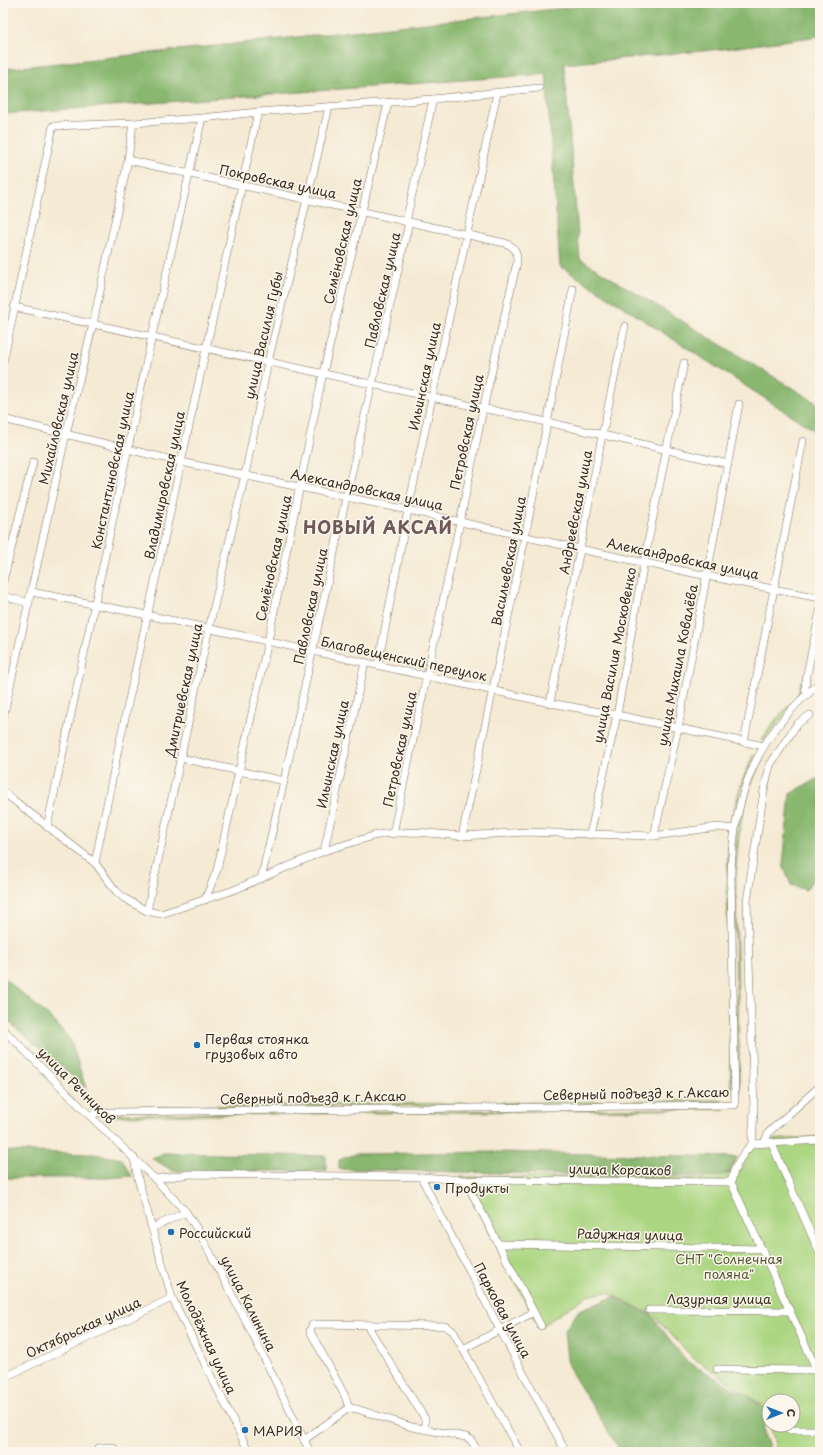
<svg xmlns="http://www.w3.org/2000/svg" width="823" height="1455" font-family="'Playpen Sans',sans-serif">
<rect width="100%" height="100%" fill="#fbf7ec"/>
<filter id="ink" filterUnits="userSpaceOnUse"><feTurbulence type="fractalNoise" baseFrequency=".025" numOctaves="2"/><feDisplacementMap in="SourceGraphic" scale="8" xChannelSelector="R" yChannelSelector="G"/><feConvolveMatrix kernelMatrix="1 2 1 2 8 2 1 2 1" color-interpolation-filters="sRGB"/></filter>
<filter id="wash" filterUnits="userSpaceOnUse"><feTurbulence type="fractalNoise" baseFrequency=".012" numOctaves="4" result="noise"/><feDisplacementMap in="SourceGraphic" scale="16" xChannelSelector="R" yChannelSelector="G"/><feGaussianBlur stdDeviation="0.9" result="paint"/><feColorMatrix in="noise" values="0 0 0 0 0 0 0 0 0 0 0 0 0 0 0 0 0 1.4 0 .05"/><feComposite in="paint" operator="in"/></filter>
<g filter="url(#wash)">
<rect width="100%" height="100%" fill="#f5ead4"/>
<g fill="#acd682" stroke="#748050">
<path d="M801 681H803L799 697 764 740 761 741 777 718 797 697Z"/>
<path d="M754 754 755 755 740 793 732 822 730 825 742 781Z"/>
<path d="M761 758 762 759C730 825 736 881 737 952 738 999 739 1046 740 1094H738L734 868 737 831 748 788Z"/>
<path d="M729 832 730 834 729 862 732 1094H731L727 882Z"/>
<path d="M724 1100V1102L114 1109V1107Z"/>
<path d="M724 1108 725 1109 114 1116V1114Z"/>
<path d="M820 1137V1452H777L770 1425H793V1401H769V1421L765 1407 692 1357 653 1315 607 1292 587 1296 539 1328 461 1177 703 1178 731 1173 741 1170 748 1153 765 1140Z"/>
</g>
<g fill="#89b770" stroke="#627047">
<path d="M611 3H820V36L723 49 564 64 580 259 820 405V434L560 266 546 74 3 114V69Z"/>
<path d="M816 779H820V852L819 853 815 876 806 890 791 885 783 865 790 794Z"/>
<path d="M815 917H820V988L817 965Z"/>
<path d="M3 977 53 1020 71 1041 86 1088 3 1017Z"/>
<path d="M3 1151 93 1154 122 1159 132 1176 108 1178H3Z"/>
<path d="M497 1152 737 1157 730 1172 718 1176 578 1175 339 1169V1160L355 1154Z"/>
<path d="M164 1153 326 1156V1171H173L152 1158Z"/>
<path d="M614 1297 652 1316 686 1361 749 1397 764 1408V1434L771 1452H621L568 1367 564 1331 579 1310Z"/>
</g>
</g>
<g filter="url(#ink)">
<g fill="none" stroke-linecap="round" stroke-linejoin="round">
<g stroke="#7c6d5e" stroke-width="8">
<g id="minor">
<path d="M128 160 190 174 505 243C515 247 517 251 517 262L483 409 460 522 393 833"/>
<path d="M406 222 433 99"/>
<path d="M14 307 547 422 728 464"/>
<path d="M3 362 53 126 133 123 202 118 258 112 433 99 539 88"/>
<path d="M3 419 181 462 408 510 580 549 707 576 820 598"/>
<path d="M3 581 33 462"/>
<path d="M32 592 147 615 550 703 617 715 764 746"/>
<path d="M3 596 29 603"/>
<path d="M378 665 408 510 497 93"/>
<path d="M808 694 805 688 806 679 820 611"/>
<path d="M550 703 602 436 625 326"/>
<path d="M3 718 66 434 93 324 128 160 133 123"/>
<path d="M744 742 803 441"/>
<path d="M181 758 284 781"/>
<path d="M3 792 95 863 116 891 124 898 147 911 161 914 234 890 324 851 373 836 383 834 416 832 462 836 525 832 654 836 717 827 734 829"/>
<path d="M47 827 152 336 202 118"/>
<path d="M590 835 617 715 644 562 684 363"/>
<path d="M462 836 525 537 573 289"/>
<path d="M654 836 678 728 739 404"/>
<path d="M324 851 365 662"/>
<path d="M95 863 119 745 258 112"/>
<path d="M261 879 284 781 346 498 409 222"/>
<path d="M205 900 217 870 268 641 323 373 388 103"/>
<path d="M147 911 209 628 245 475 268 362 329 107"/>
<path d="M3 1029 90 1116 155 1179 186 1212 199 1232 252 1333 310 1452"/>
<path d="M90 1116 96 1113 113 1112 735 1105 731 874C733 795 757 734 820 683"/>
<path d="M771 1142 820 1254"/>
<path d="M764 1143 769 1132 820 1086"/>
<path d="M752 1144 754 1109 747 901 764 790 770 765 797 724 810 715"/>
<path d="M752 1144 820 1140"/>
<path d="M134 1158 138 1179 172 1298 249 1452"/>
<path d="M421 1177 500 1330 566 1452"/>
<path d="M155 1179 190 1174 421 1177 465 1180 731 1182C734 1166 741 1155 752 1144"/>
<path d="M465 1180 541 1326"/>
<path d="M731 1182 820 1377"/>
<path d="M152 1228 186 1212"/>
<path d="M499 1244 762 1249"/>
<path d="M649 1310 790 1311"/>
<path d="M367 1325 425 1419V1429"/>
<path d="M463 1349 534 1312"/>
<path d="M717 1369 817 1370"/>
<path d="M3 1378 172 1298"/>
<path d="M349 1408 345 1396 310 1331 312 1325 316 1324 445 1326 453 1331 520 1452"/>
<path d="M789 1430H820"/>
<path d="M304 1440 349 1408 357 1409 412 1427 466 1437 471 1440 478 1452"/>
<path d="M99 1448 113 1447 115 1452"/>
</g>
</g>
<use href="#minor" stroke="#fff" stroke-width="7"/>
</g>
</g>
<g fill="#1f6fb2" stroke="#fbf7ec" stroke-width="1.5">
<circle cx="197" cy="1045" r="4"/>
<circle cx="437" cy="1187" r="4"/>
<circle cx="171" cy="1232" r="4"/>
<circle cx="245" cy="1430" r="4"/>
</g>
<g text-anchor="middle" dominant-baseline="central" stroke-width="3" stroke-linejoin="round" paint-order="stroke">
<g font-size="13" fill="#3b2a1e" stroke="#fbf7ec">
<text transform="translate(278 181) rotate(12)">Покровская улица</text>
<text transform="translate(342 241) rotate(-77)">Семёновская улица</text>
<text transform="translate(382 290) rotate(-77)">Павловская улица</text>
<text transform="translate(263 335) rotate(-77)">улица Василия Губы</text>
<text transform="translate(424 376) rotate(-78)">Ильинская улица</text>
<text transform="translate(58 418) rotate(-77)">Михайловская улица</text>
<text transform="translate(466 432) rotate(-78)">Петровская улица</text>
<text transform="translate(112 470) rotate(-78)">Константиновская улица</text>
<text transform="translate(164 485) rotate(-78)">Владимировская улица</text>
<text transform="translate(367 489) rotate(12)">Александровская улица</text>
<text transform="translate(575 512) rotate(-79)">Андреевская улица</text>
<text transform="translate(273 558) rotate(-78)">Семёновская улица</text>
<text transform="translate(683 558) rotate(12)">Александровская улица</text>
<text transform="translate(508 561) rotate(-79)">Васильевская улица</text>
<text transform="translate(310 606) rotate(-78)">Павловская улица</text>
<text transform="translate(614 655) rotate(-79)">улица Василия Московенко</text>
<text transform="translate(404 658) rotate(12)">Благовещенский переулок</text>
<text transform="translate(677 665) rotate(-79)">улица Михаила Ковалёва</text>
<text transform="translate(183 690) rotate(-78)">Дмитриевская улица</text>
<text transform="translate(399 749) rotate(-78)">Петровская улица</text>
<text transform="translate(332 754) rotate(-78)">Ильинская улица</text>
<text transform="translate(77 1085) rotate(45)">улица Речников</text>
<text transform="translate(636 1093) rotate(-1)">Северный подъезд к г.Аксаю</text>
<text transform="translate(313 1097) rotate(-1)">Северный подъезд к г.Аксаю</text>
<text transform="translate(620 1169) rotate(1)">улица Корсаков</text>
<text transform="translate(630 1234) rotate(1)">Радужная улица</text>
<text x="719" y="1298">Лазурная улица</text>
<text transform="translate(249 1303) rotate(63)">улица Калинина</text>
<text transform="translate(503 1310) rotate(62)">Парковая улица</text>
<text transform="translate(83 1327) rotate(-25)">Октябрьская улица</text>
<text transform="translate(207 1337) rotate(65)">Молодёжная улица</text>
</g>
<g font-size="13" fill="#3b2a1e" stroke="#fbf7ec" text-anchor="start">
<text x="205" y="1038">Первая стоянка<tspan x="205" dy="15">грузовых авто</tspan></text>
<text x="445" y="1187">Продукты</text>
<text x="179" y="1232">Российский</text>
<text x="253" y="1430">МАРИЯ</text>
</g>
<g font-size="13" fill="#575537" stroke="#fbf7ec">
<text x="729" y="1258">СНТ "Солнечная<tspan x="729" dy="15">поляна"</tspan></text>
</g>
<g font-size="17" font-weight="bold" letter-spacing="1" fill="#70585b" stroke="#fbf7ec">
<text x="378" y="527">НОВЫЙ АКСАЙ</text>
</g>
</g>
<rect width="823" height="1455" fill="none" stroke="#fbf7ec" stroke-width="16"/>
<g transform="translate(781 1413) rotate(90)"><circle r="19" fill="#fbf7ec" stroke="#aea59a"/>
<path d="M0-3L7 15L0 10L-7 15Z" fill="#1f6fb2"/>
<text y="-6" font-size="11" font-weight="bold" text-anchor="middle" fill="#3b2a1e">С</text>
</g>
</svg>
